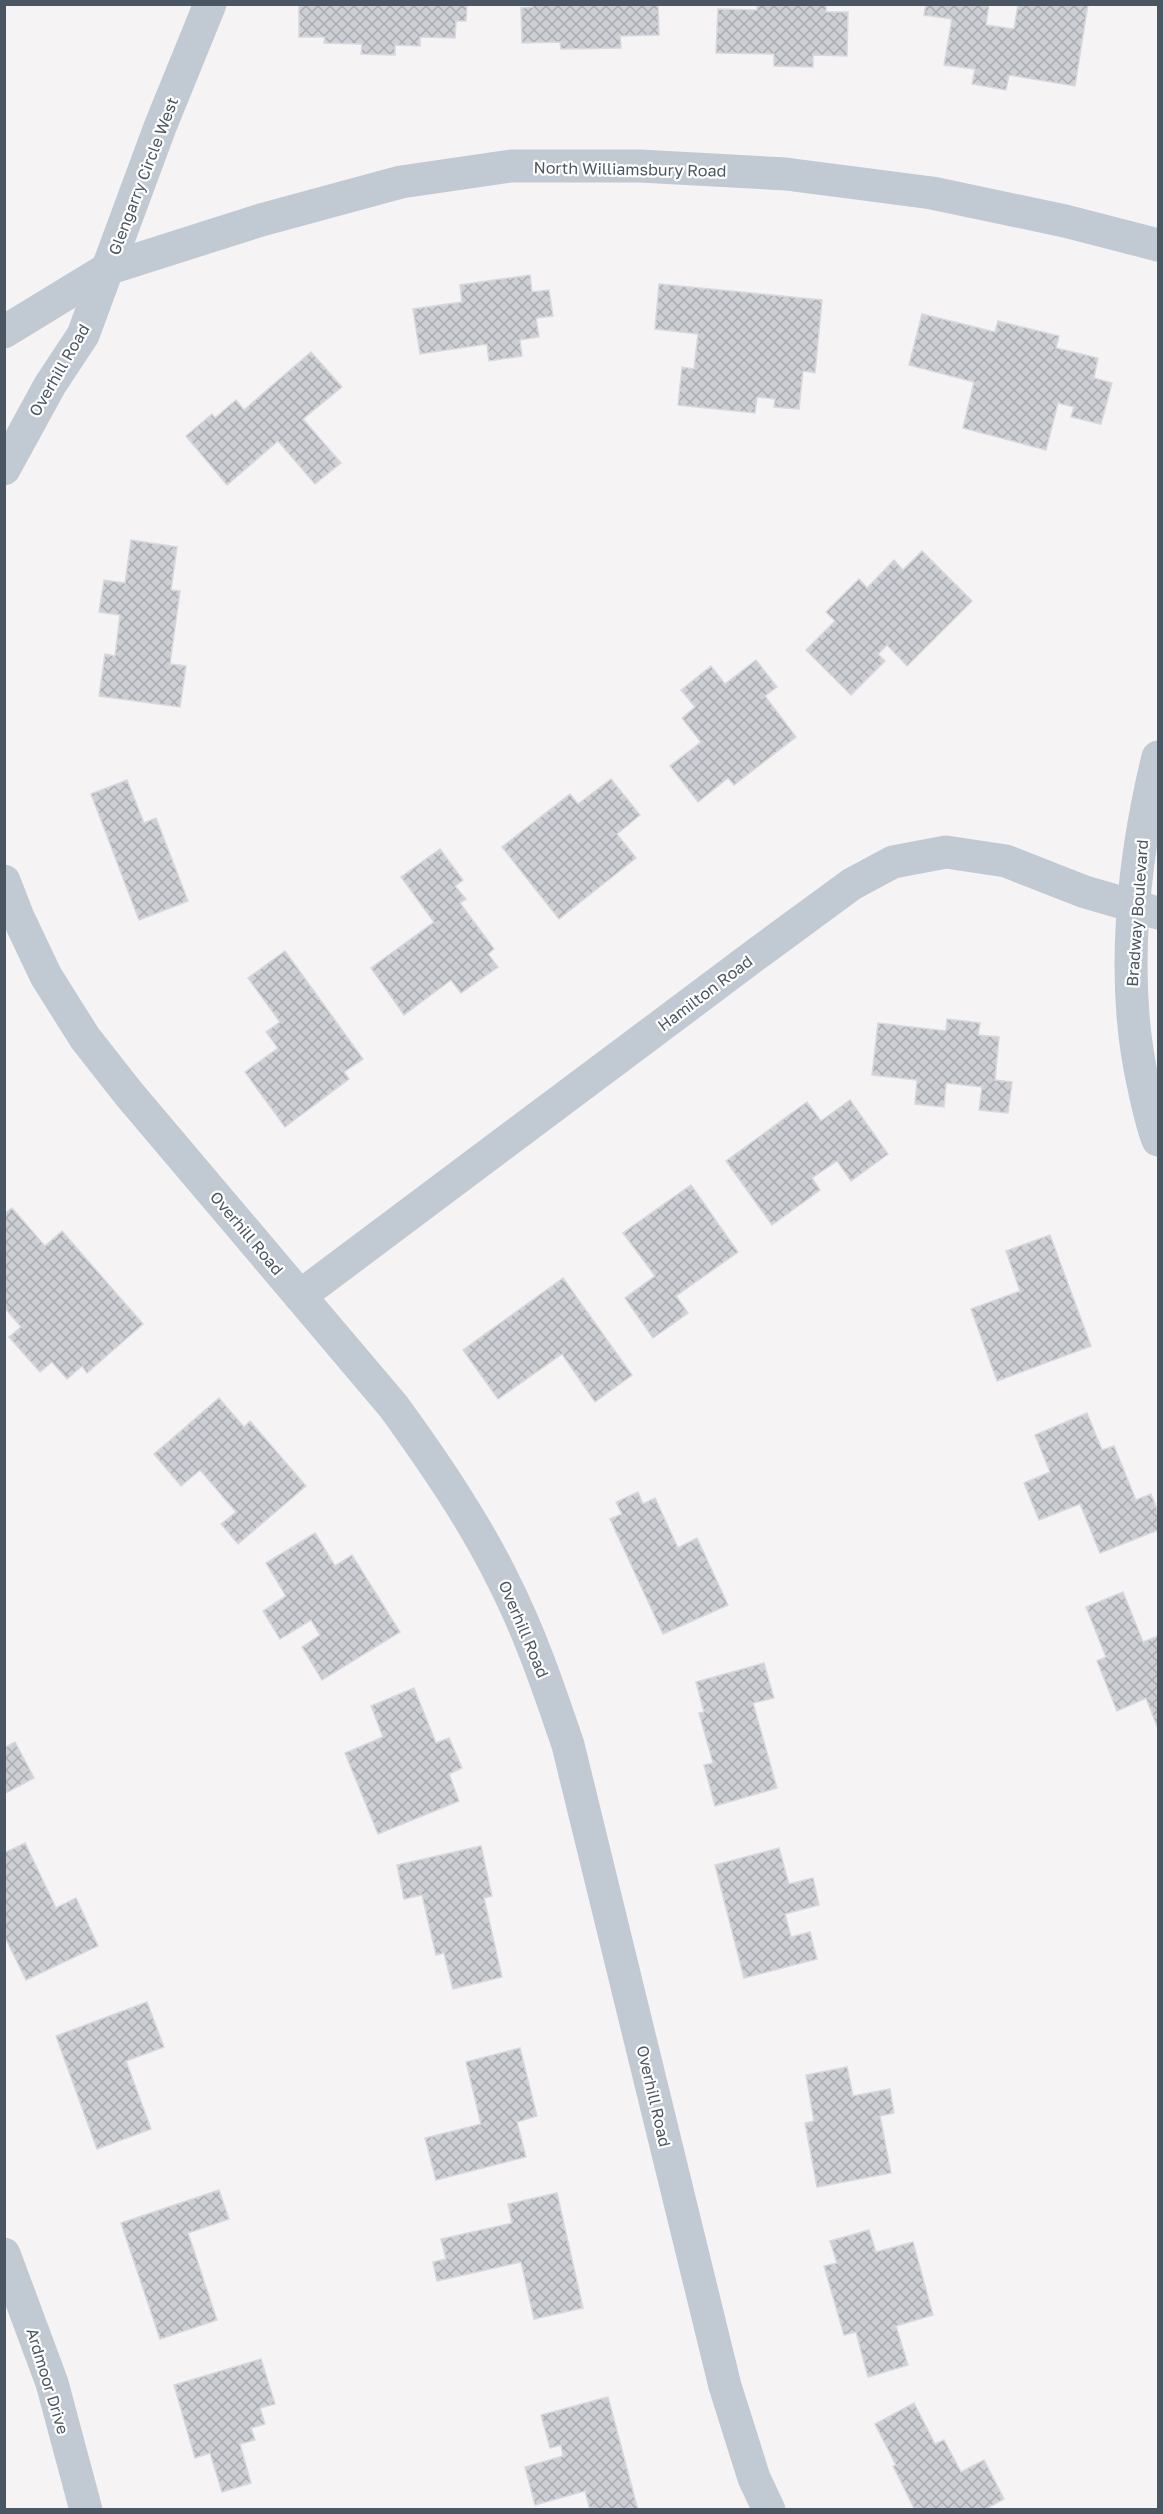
<svg xmlns="http://www.w3.org/2000/svg" width="1163" height="2514" font-family="'Golos Text',sans-serif">
<defs>
<pattern id="building-cross-hatch" width="8" height="8" patternUnits="userSpaceOnUse" patternTransform="scale(1.5)"><rect width="8" height="8" fill="#cdcfd5"/><path d="M0 0l8 8M0 8l8-8" fill="none" stroke="#a8abb0"/></pattern>
</defs>
<rect width="100%" height="100%" fill="#f5f3f3"/>
<g fill="url(#building-cross-hatch)" stroke="#d7d9de" stroke-width="1.5">
<path d="M299 4H467L466 21H456L455 38 420 37V46L395 45V55L361 54 362 44 324 43 325 37H299Z"/>
<path d="M533 4H658L659 35 620 36 621 48 561 49 560 42 522 43 521 8 533 7Z"/>
<path d="M757 4H826V12H848L847 56 813 55V67L774 66V54L716 53 718 9 757 10Z"/>
<path d="M926 4H989L986 25 1014 29 1018 4H1088L1075 86 1009 75 1006 90 972 84 975 69 944 65 952 19 924 15Z"/>
<path d="M530 275 532 292 549 290 553 316 536 318 539 337 520 340 522 356 489 361 487 344 420 354 413 309 462 302 460 285Z"/>
<path d="M659 284 822 300 815 373 803 371 799 409 774 407 775 399 757 397 755 413 678 405 682 367 694 369 698 334 655 329Z"/>
<path d="M922 314 995 332 998 321 1059 336 1056 348 1098 358 1094 378 1112 383 1101 424 1071 417 1074 407 1058 403 1046 450 963 428 974 382 909 365Z"/>
<path d="M311 352 342 387 303 419 341 463 315 484 278 441 227 485 186 436 212 414 215 418 236 400 244 410Z"/>
<path d="M131 540 177 547 171 590 180 591 170 664 186 666 180 707 99 696 105 654 115 656 120 615 99 612 104 580 125 583Z"/>
<path d="M922 551 972 601 907 666 887 645 878 654 885 661 851 695 806 650 835 621 826 612 859 579 867 588 894 560 903 570Z"/>
<path d="M756 660 777 687 765 696 796 737 734 785 728 778 698 802 670 766 701 742 682 718 695 707 681 690 711 666 725 684Z"/>
<path d="M611 779 640 815 617 834 636 858 559 919 502 847 570 794 578 804Z"/>
<path d="M127 780 144 823 156 818 188 901 139 920 91 794Z"/>
<path d="M440 849 463 880 455 886 466 899 460 903 494 949 488 954 498 967 461 993 451 980 404 1015 371 968 434 922 401 877Z"/>
<path d="M285 951 363 1059 344 1072 349 1079 285 1127 245 1072 278 1048 266 1032 280 1022 248 978Z"/>
<path d="M947 1019 980 1023 978 1035 999 1037 995 1080 1012 1082 1008 1113 979 1110 982 1087 946 1083 944 1107 915 1104 917 1080 872 1075 878 1023 946 1031Z"/>
<path d="M850 1100 888 1154 851 1181 837 1161 812 1178 820 1190 772 1225 726 1161 807 1102 821 1121Z"/>
<path d="M691 1185 738 1252 676 1296 688 1313 653 1338 625 1298 655 1276 623 1233Z"/>
<path d="M12 1208 45 1246 62 1231 143 1324 87 1373 82 1366 67 1379 52 1362 40 1372 9 1337 21 1327 4 1307V1214Z"/>
<path d="M1050 1235 1091 1346 997 1381 971 1309 1020 1291 1006 1251Z"/>
<path d="M563 1278 632 1375 595 1402 562 1354 498 1399 463 1350Z"/>
<path d="M219 1398 244 1427 250 1421 306 1486 238 1544 221 1524 236 1512 200 1470 181 1486 154 1454Z"/>
<path d="M1087 1413 1102 1450 1114 1446 1136 1500 1151 1494 1158 1512V1530L1100 1553 1080 1504 1039 1520 1024 1483 1050 1472 1035 1435Z"/>
<path d="M638 1492 643 1504 655 1498 678 1548 697 1538 728 1605 663 1634 610 1519 622 1514 616 1502Z"/>
<path d="M315 1533 335 1566 352 1555 400 1632 322 1680 302 1647 320 1635 311 1620 280 1639 263 1611 286 1596 266 1563Z"/>
<path d="M1123 1592 1143 1642 1158 1636V1729L1146 1698 1117 1711 1097 1661 1106 1657 1086 1607Z"/>
<path d="M764 1663 774 1698 753 1703 777 1788 715 1806 704 1765 713 1763 699 1713 704 1712 696 1682Z"/>
<path d="M414 1688 436 1743 449 1738 462 1768 449 1774 459 1801 378 1834 345 1753 383 1737 371 1706Z"/>
<path d="M15 1742 34 1778 4 1794V1748Z"/>
<path d="M25 1843 56 1908 76 1898 98 1946 26 1980 4 1935V1853Z"/>
<path d="M481 1846 492 1896 484 1898 502 1977 453 1989 444 1953 436 1955 422 1895 404 1899 397 1865Z"/>
<path d="M779 1848 789 1884 813 1878 819 1905 785 1914 791 1937 810 1932 817 1959 744 1978 715 1865Z"/>
<path d="M147 2002 164 2047 126 2061 151 2129 97 2149 56 2036Z"/>
<path d="M520 2048 537 2116 517 2122 526 2157 436 2180 425 2138 481 2124 466 2062Z"/>
<path d="M847 2067 853 2096 890 2089 894 2113 880 2116 891 2173 817 2187 805 2123 814 2121 806 2075Z"/>
<path d="M219 2190 229 2219 188 2233 217 2320 160 2339 121 2223Z"/>
<path d="M557 2193 583 2308 534 2319 521 2262 437 2281 433 2262 446 2259 441 2239 512 2223 508 2204Z"/>
<path d="M869 2230 876 2252 913 2242 933 2315 896 2326 908 2365 868 2377 856 2332 844 2335 824 2266 837 2263 830 2241Z"/>
<path d="M261 2359 275 2404 260 2408 265 2424 251 2428 255 2440 240 2444 251 2483 222 2492 210 2453 195 2458 174 2385Z"/>
<path d="M608 2397 638 2510H590L585 2491 535 2505 525 2467 563 2456 561 2445 550 2448 541 2415Z"/>
<path d="M914 2403 935 2444 944 2440 961 2472 984 2460 1004 2499 984 2510H915L893 2466 896 2465 875 2424Z"/>
</g>
<g fill="none" stroke-linecap="round" stroke-linejoin="round">
<g stroke="#c1cad2" stroke-width="33">
<path d="M4 332 107 269 261 220 401 182 511 166H640L786 174 932 193 1065 221 1158 245"/>
<path d="M4 469 50 385 83 335 160 127 210 4"/>
<path d="M1158 757C1133 859 1120 979 1143 1083 1147 1102 1151 1122 1158 1140"/>
<path d="M4 881 18 917 46 976 85 1038 129 1094 394 1407C433 1461 473 1519 503 1580 530 1633 549 1689 568 1745L725 2386 754 2478 769 2510"/>
<path d="M300 1296 758 953 852 884 893 862 946 852 1006 861 1085 892 1158 913"/>
<path d="M4 2254 52 2383 86 2510"/>
</g>
</g>
<g text-anchor="middle" dominant-baseline="central" stroke-width="4.5" stroke-linejoin="round" paint-order="stroke">
<g font-size="16" fill="#4a5661" stroke="#fff">
<text transform="translate(630 169) rotate(1)">North Williamsbury Road</text>
<text transform="translate(143 176) rotate(-69)">Glengarry Circle West</text>
<text transform="translate(59 370) rotate(-60)">Overhill Road</text>
<text transform="translate(1137 913) rotate(-86)">Bradway Boulevard</text>
<text transform="translate(705 993) rotate(-37)">Hamilton Road</text>
<text transform="translate(247 1233) rotate(50)">Overhill Road</text>
<text transform="translate(524 1629) rotate(67)">Overhill Road</text>
<text transform="translate(654 2096) rotate(77)">Overhill Road</text>
<text transform="translate(48 2381) rotate(73)">Ardmoor Drive</text>
</g>
</g>
<rect width="1163" height="2514" fill="none" stroke="#4a5661" stroke-width="12"/>
</svg>
